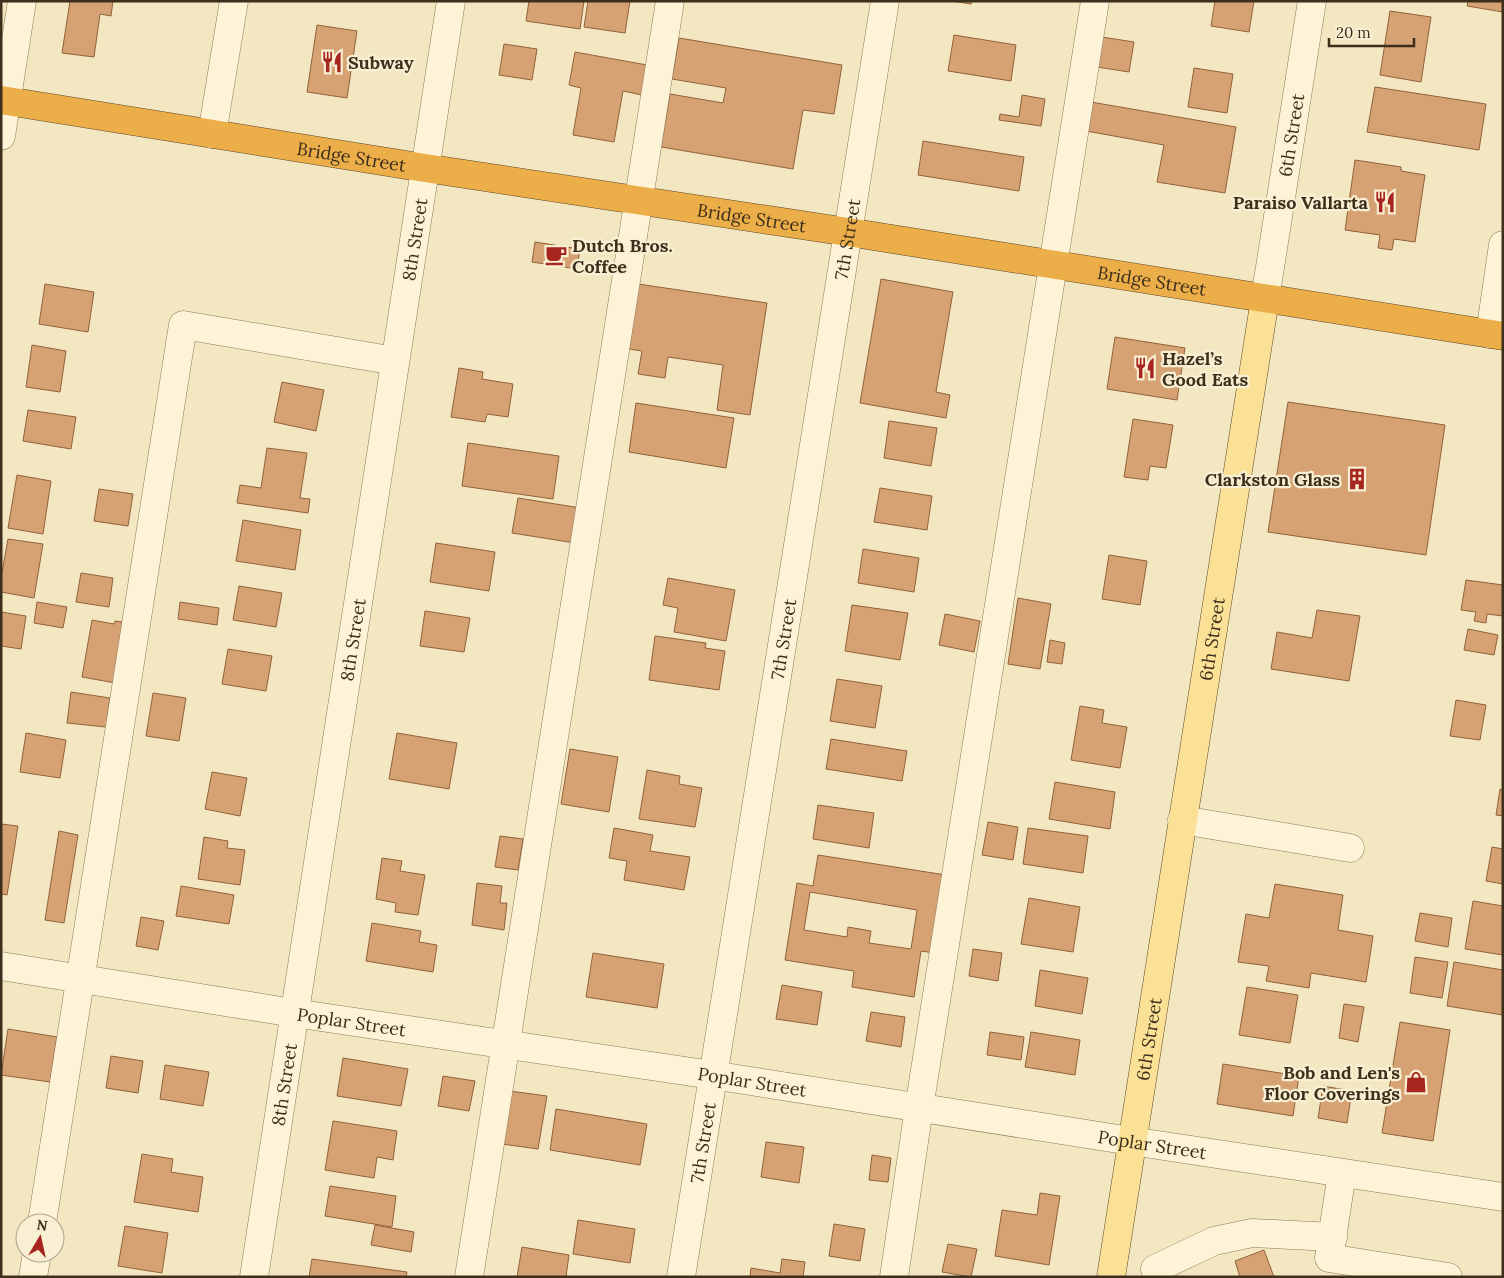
<svg xmlns="http://www.w3.org/2000/svg" width="1504" height="1278" font-family="Lora,serif">
<rect width="100%" height="100%" fill="#f3e7c2"/>
<g fill="#d6a274" stroke="#926139" fill-rule="evenodd">
<path d="M70 1H113L111 16 100 14 94 57 62 53Z"/>
<path d="M529 1H584L580 29 526 21Z"/>
<path d="M588 1H630L625 33 584 27Z"/>
<path d="M952 1H972L971 4Z"/>
<path d="M1215 1H1254L1249 32 1211 26Z"/>
<path d="M1468 1H1503V12L1467 6Z"/>
<path d="M1390 11 1431 17 1421 82 1380 75Z"/>
<path d="M317 25 357 31 347 98 307 92Z"/>
<path d="M954 35 1016 45 1011 81 948 71Z"/>
<path d="M1102 37 1134 42 1129 72 1097 67Z"/>
<path d="M679 38 842 65 834 114 803 110 793 169 661 147 670 94 723 103 726 88 672 79Z"/>
<path d="M504 44 537 49 532 80 499 75Z"/>
<path d="M575 52 647 65 642 95 623 91 614 142 573 135 581 88 569 85Z"/>
<path d="M1194 68 1233 74 1227 113 1188 107Z"/>
<path d="M1375 87 1486 104 1479 150 1367 132Z"/>
<path d="M1022 95 1045 99 1041 126 999 120 1000 114 1019 117Z"/>
<path d="M1091 102 1236 127 1225 193 1157 182 1164 145 1086 131Z"/>
<path d="M923 141 1024 157 1019 191 918 175Z"/>
<path d="M1355 160 1401 167V171L1425 175 1415 242 1394 239 1392 250 1378 248 1380 235 1345 230Z"/>
<path d="M535 242 580 249 577 269 532 262Z"/>
<path d="M881 279 953 292 936 392 950 395 946 418 860 403Z"/>
<path d="M45 284 94 292 88 332 39 324Z"/>
<path d="M638 284 767 303 750 415 717 410 723 365 668 357 665 378 638 374 642 351 629 349Z"/>
<path d="M1115 337 1185 348 1177 400 1107 389Z"/>
<path d="M32 345 66 351 60 392 26 387Z"/>
<path d="M459 368 483 372 482 379 513 384 508 417 487 414 485 422 451 417Z"/>
<path d="M282 382 324 390 316 431 274 422Z"/>
<path d="M1288 402 1445 425 1426 555 1268 532Z"/>
<path d="M636 403 734 418 726 468 629 452Z"/>
<path d="M28 410 76 417 71 449 23 441Z"/>
<path d="M1133 419 1173 425 1166 468 1150 466 1148 480 1124 477Z"/>
<path d="M889 421 937 428 931 466 884 458Z"/>
<path d="M468 443 559 456 553 499 462 486Z"/>
<path d="M267 448 307 453 300 498 310 499 308 513 237 503 240 485 261 488Z"/>
<path d="M17 475 51 481 43 534 8 528Z"/>
<path d="M880 488 932 496 927 530 874 522Z"/>
<path d="M99 489 133 494 128 526 94 521Z"/>
<path d="M518 498 581 508 575 543 512 533Z"/>
<path d="M243 520 301 530 295 570 236 561Z"/>
<path d="M8 539 43 544 34 598 1 592V578Z"/>
<path d="M436 543 495 552 489 591 430 582Z"/>
<path d="M863 549 919 558 914 592 858 583Z"/>
<path d="M1109 555 1147 561 1140 605 1102 599Z"/>
<path d="M81 573 113 578 109 607 76 602Z"/>
<path d="M668 578 735 590 726 641 674 632 678 608 663 605Z"/>
<path d="M1466 580 1503 585V616L1487 614 1486 623 1474 621 1476 612 1461 610Z"/>
<path d="M239 586 282 593 276 627 233 620Z"/>
<path d="M1018 598 1051 604 1040 669 1008 664Z"/>
<path d="M37 602 67 607 63 628 34 623Z"/>
<path d="M180 602 219 608 217 625 178 619Z"/>
<path d="M852 605 908 613 900 660 845 651Z"/>
<path d="M1317 610 1360 616 1349 681 1271 669 1277 632 1312 638Z"/>
<path d="M425 611 470 618 464 652 420 646Z"/>
<path d="M1 612 26 616 21 649 1 646Z"/>
<path d="M945 614 980 621 974 652 939 645Z"/>
<path d="M92 620 114 624 115 621 131 623 121 684 82 677Z"/>
<path d="M1468 629 1498 635 1494 655 1464 650Z"/>
<path d="M655 636 706 643 705 648 725 651 719 690 649 680Z"/>
<path d="M1050 640 1065 643 1062 664 1047 662Z"/>
<path d="M228 649 272 656 266 691 222 684Z"/>
<path d="M837 679 882 686 875 728 830 721Z"/>
<path d="M71 692 110 698 106 727 67 723Z"/>
<path d="M153 693 186 698 179 741 146 736Z"/>
<path d="M1456 700 1486 705 1480 740 1450 736Z"/>
<path d="M1080 706 1104 710 1102 723 1127 727 1120 768 1071 760Z"/>
<path d="M26 733 66 740 60 778 20 772Z"/>
<path d="M397 733 457 743 449 789 389 779Z"/>
<path d="M831 739 907 751 902 781 826 769Z"/>
<path d="M570 749 618 757 609 812 561 804Z"/>
<path d="M647 770 680 776 679 784 702 788 695 827 639 819Z"/>
<path d="M212 772 247 778 240 816 205 809Z"/>
<path d="M1055 782 1115 792 1110 829 1049 819Z"/>
<path d="M1500 789 1503 790V816L1496 815Z"/>
<path d="M818 805 874 813 869 848 813 839Z"/>
<path d="M988 822 1018 827 1013 860 982 855Z"/>
<path d="M1 824 18 826 7 895 1 894Z"/>
<path d="M614 828 653 835 650 851 690 857 684 890 624 880 627 861 609 858Z"/>
<path d="M1028 828 1088 836 1083 873 1023 864Z"/>
<path d="M59 831 78 835 64 923 45 920Z"/>
<path d="M500 836 523 839 518 870 495 867Z"/>
<path d="M204 837 228 841 227 848 245 850 240 885 198 879Z"/>
<path d="M1492 847 1503 849V884L1486 881Z"/>
<path d="M818 855 946 875 934 953 921 951 914 997 852 987 854 971 785 960 797 883 813 886ZM810 892 917 910 911 949 869 943 871 931 848 927 847 937 804 930Z"/>
<path d="M382 858 402 861 400 871 425 875 418 915 395 912 396 903 376 899Z"/>
<path d="M477 883 502 886 500 903H507L504 930 472 925Z"/>
<path d="M1275 884 1343 895 1338 930 1373 936 1366 982 1311 973 1309 988 1266 981 1269 966 1238 962 1246 914 1269 918Z"/>
<path d="M181 886 234 895 229 924 176 916Z"/>
<path d="M1029 898 1080 907 1073 952 1021 944Z"/>
<path d="M1473 901 1503 906V955L1465 949Z"/>
<path d="M1420 913 1452 918 1448 947 1415 941Z"/>
<path d="M141 917 164 921 158 950 136 946Z"/>
<path d="M372 923 421 931 419 942 437 945 433 972 366 961Z"/>
<path d="M973 949 1002 953 998 981 969 976Z"/>
<path d="M593 953 664 964 657 1008 586 997Z"/>
<path d="M1415 957 1448 962 1442 998 1410 993Z"/>
<path d="M1454 962 1503 970V1015L1447 1006Z"/>
<path d="M1040 970 1088 978 1082 1014 1035 1006Z"/>
<path d="M782 985 822 992 817 1025 776 1019Z"/>
<path d="M1247 987 1298 995 1290 1043 1239 1035Z"/>
<path d="M1344 1004 1364 1007 1358 1042 1339 1038Z"/>
<path d="M871 1012 905 1017 901 1047 866 1041Z"/>
<path d="M1400 1022 1450 1030 1433 1141 1382 1133Z"/>
<path d="M8 1029 57 1037 50 1082 1 1075Z"/>
<path d="M990 1032 1024 1037 1021 1060 987 1055Z"/>
<path d="M1031 1032 1080 1040 1075 1075 1025 1067Z"/>
<path d="M111 1056 143 1061 138 1093 106 1088Z"/>
<path d="M343 1058 408 1069 401 1106 337 1096Z"/>
<path d="M1223 1064 1299 1076 1293 1116 1217 1104Z"/>
<path d="M165 1065 209 1072 203 1106 160 1099Z"/>
<path d="M443 1076 475 1081 469 1111 438 1106Z"/>
<path d="M1323 1086 1352 1091 1347 1123 1318 1118Z"/>
<path d="M510 1091 547 1096 538 1149 502 1144Z"/>
<path d="M556 1109 647 1124 640 1165 550 1150Z"/>
<path d="M333 1121 397 1131 393 1160 377 1157 374 1178 325 1170Z"/>
<path d="M766 1142 804 1147 799 1183 761 1177Z"/>
<path d="M142 1154 173 1159 171 1172 203 1177 198 1212 134 1202Z"/>
<path d="M872 1155 891 1158 888 1182 869 1180Z"/>
<path d="M330 1186 396 1196 392 1227 325 1216Z"/>
<path d="M1040 1193 1060 1196 1049 1265 995 1256 1002 1210 1037 1215Z"/>
<path d="M578 1220 635 1229 630 1263 573 1254Z"/>
<path d="M834 1224 865 1229 860 1261 829 1256Z"/>
<path d="M375 1225 414 1232 411 1252 371 1245Z"/>
<path d="M125 1226 168 1233 162 1273 118 1266Z"/>
<path d="M948 1244 977 1249 971 1277 942 1272Z"/>
<path d="M522 1247 569 1255 566 1277H517Z"/>
<path d="M1264 1250 1274 1277H1240L1235 1261Z"/>
<path d="M312 1259 407 1272 406 1277H309Z"/>
<path d="M782 1259 805 1262 803 1277H750L751 1268 780 1273Z"/>
</g>
<g fill="none" stroke-linecap="round" stroke-linejoin="round">
<g stroke="#907857" stroke-width="29">
<g id="minor">
<path d="M212 134 234 1"/>
<path d="M1 136 22 1"/>
<path id="s1" d="M1265 299 1312 1"/>
<path d="M1490 334 1503 245"/>
<path d="M1182 820 1350 848"/>
<path id="s2" d="M1 966 294 1013 712 1075 1131 1141 1503 1197"/>
<path d="M1342 1173 1329 1258 1448 1277"/>
<path d="M42 1223 183 325 395 361"/>
<path d="M1155 1269 1214 1241 1252 1233 1333 1237"/>
<path d="M33 1277 37 1253"/>
<path id="s3" d="M254 1277 451 1"/>
<path d="M469 1277 670 1"/>
<path id="s4" d="M681 1277 885 1"/>
<path d="M894 1277 919 1108 1095 1"/>
</g>
</g>
<g stroke="#5d452b" stroke-width="29">
<g id="major">
<path id="s5" d="M1111 1277 1265 299"/>
</g>
</g>
<g stroke="#5d452b" stroke-width="29">
<g id="highway">
<path id="s6" d="M1 100 425 168 848 232 1503 336"/>
</g>
</g>
<use href="#minor" stroke="#fdf3d7" stroke-width="28"/>
<use href="#major" stroke="#fae196" stroke-width="28"/>
<use href="#highway" stroke="#ecae49" stroke-width="28"/>
</g>
<defs>
<g id="restaurant-bare" transform="scale(1.725)"><path d="M-5-6h1v4h1v-4h1v4h1v-4h1v5L-1.5 .5V6h-2V.5L-5-1ZM5-6V6H3V1.5H1.5Q1.5-4 5-6Z" fill="#a6261f" stroke="#f9f0d3" stroke-width="2.5" paint-order="stroke"/></g>
<g id="cafe-bare" transform="scale(1.725)"><path d="M-5.5-4.5H6V0H3Q3 3.5 0 3.5H-2.5Q-5.5 3.5-5.5 0ZM3-3.2v2h1.7v-2ZM-6 4.5H4V6H-6Z" fill="#a6261f" stroke="#f9f0d3" stroke-width="2.5" paint-order="stroke"/></g>
<g id="building-bare" transform="scale(1.725)"><path d="M-4-6H4V6H1V3H-1V6H-4ZM-2.5-4.3h1.7v1.8h-1.7ZM.8-4.3h1.7v1.8H.8ZM-2.5-1h1.7V.8h-1.7ZM.8-1h1.7V.8H.8Z" fill="#a6261f" stroke="#f9f0d3" stroke-width="2.5" paint-order="stroke"/></g>
<g id="shop-bare" transform="scale(1.725)"><path d="M-5-2.5h2.3a2.7 3.5 0 0 1 5.4 0H5L5.5 6h-11ZM-1.5-2.5h3a1.5 2.3 0 0 0-3 0Z" fill="#a6261f" stroke="#f9f0d3" stroke-width="2.5" paint-order="stroke"/></g>
</defs>
<g fill-rule="evenodd">
<use href="#restaurant-bare" x="332" y="62"/>
<use href="#restaurant-bare" x="1385" y="202"/>
<use href="#cafe-bare" x="556" y="255"/>
<use href="#restaurant-bare" x="1145" y="368"/>
<use href="#building-bare" x="1357" y="479"/>
<use href="#shop-bare" x="1416" y="1082"/>
</g>
<g text-anchor="middle" dominant-baseline="central" stroke-width="4.5" stroke-linejoin="round" paint-order="stroke">
<g font-size="18" font-weight="bold" fill="#3e2f1d" stroke="#f9f0d3" text-anchor="start">
<text x="348" y="62">Subway</text>
<text x="1368" y="202" text-anchor="end">Paraiso Vallarta</text>
<text x="572" y="245">Dutch Bros.<tspan x="572" dy="21">Coffee</tspan></text>
<text x="1162" y="358">Hazel’s<tspan x="1162" dy="21">Good Eats</tspan></text>
<text x="1340" y="479" text-anchor="end">Clarkston Glass</text>
<text x="1400" y="1072" text-anchor="end">Bob and Len's<tspan x="1400" dy="21">Floor Coverings</tspan></text>
</g>
<g font-size="18" fill="#3e2f1d" stroke="#f9f0d3">
<text stroke="none"><textPath href="#s1" startOffset="166">6th Street</textPath></text>
<text stroke="none"><textPath href="#s6" startOffset="355">Bridge Street</textPath></text>
<text stroke="none"><textPath href="#s6" startOffset="760">Bridge Street</textPath></text>
<text stroke="none"><textPath href="#s3" startOffset="1050">8th Street</textPath></text>
<text stroke="none"><textPath href="#s4" startOffset="1051">7th Street</textPath></text>
<text stroke="none"><textPath href="#s6" startOffset="1165">Bridge Street</textPath></text>
<text stroke="none"><textPath href="#s3" startOffset="645">8th Street</textPath></text>
<text stroke="none"><textPath href="#s4" startOffset="646">7th Street</textPath></text>
<text stroke="none"><textPath href="#s5" startOffset="646">6th Street</textPath></text>
<text stroke="none"><textPath href="#s2" startOffset="355">Poplar Street</textPath></text>
<text stroke="none"><textPath href="#s5" startOffset="241">6th Street</textPath></text>
<text stroke="none"><textPath href="#s2" startOffset="760">Poplar Street</textPath></text>
<text stroke="none"><textPath href="#s3" startOffset="195">8th Street</textPath></text>
<text stroke="none"><textPath href="#s4" startOffset="136">7th Street</textPath></text>
<text stroke="none"><textPath href="#s2" startOffset="1165">Poplar Street</textPath></text>
</g>
</g>
<rect width="1504" height="1278" fill="none" stroke="#3e2f1d" stroke-width="5"/>
<g transform="translate(40 1238) rotate(9)"><circle r="24" fill="#f9f0d3" stroke="#aea38a"/>
<path d="M0-4L9 19L0 12L-9 19Z" fill="#a6261f"/>
<text y="-8" font-size="14" font-weight="bold" text-anchor="middle" fill="#3e2f1d">N</text>
</g>
<path d="M1329 38v8h85v-8" fill="none" stroke="#3e2f1d" stroke-width="2.5"/>
<text x="1336" y="38" font-size="15" fill="#3e2f1d" stroke="#f9f0d3" stroke-width="4" paint-order="stroke">20 m</text>
</svg>
